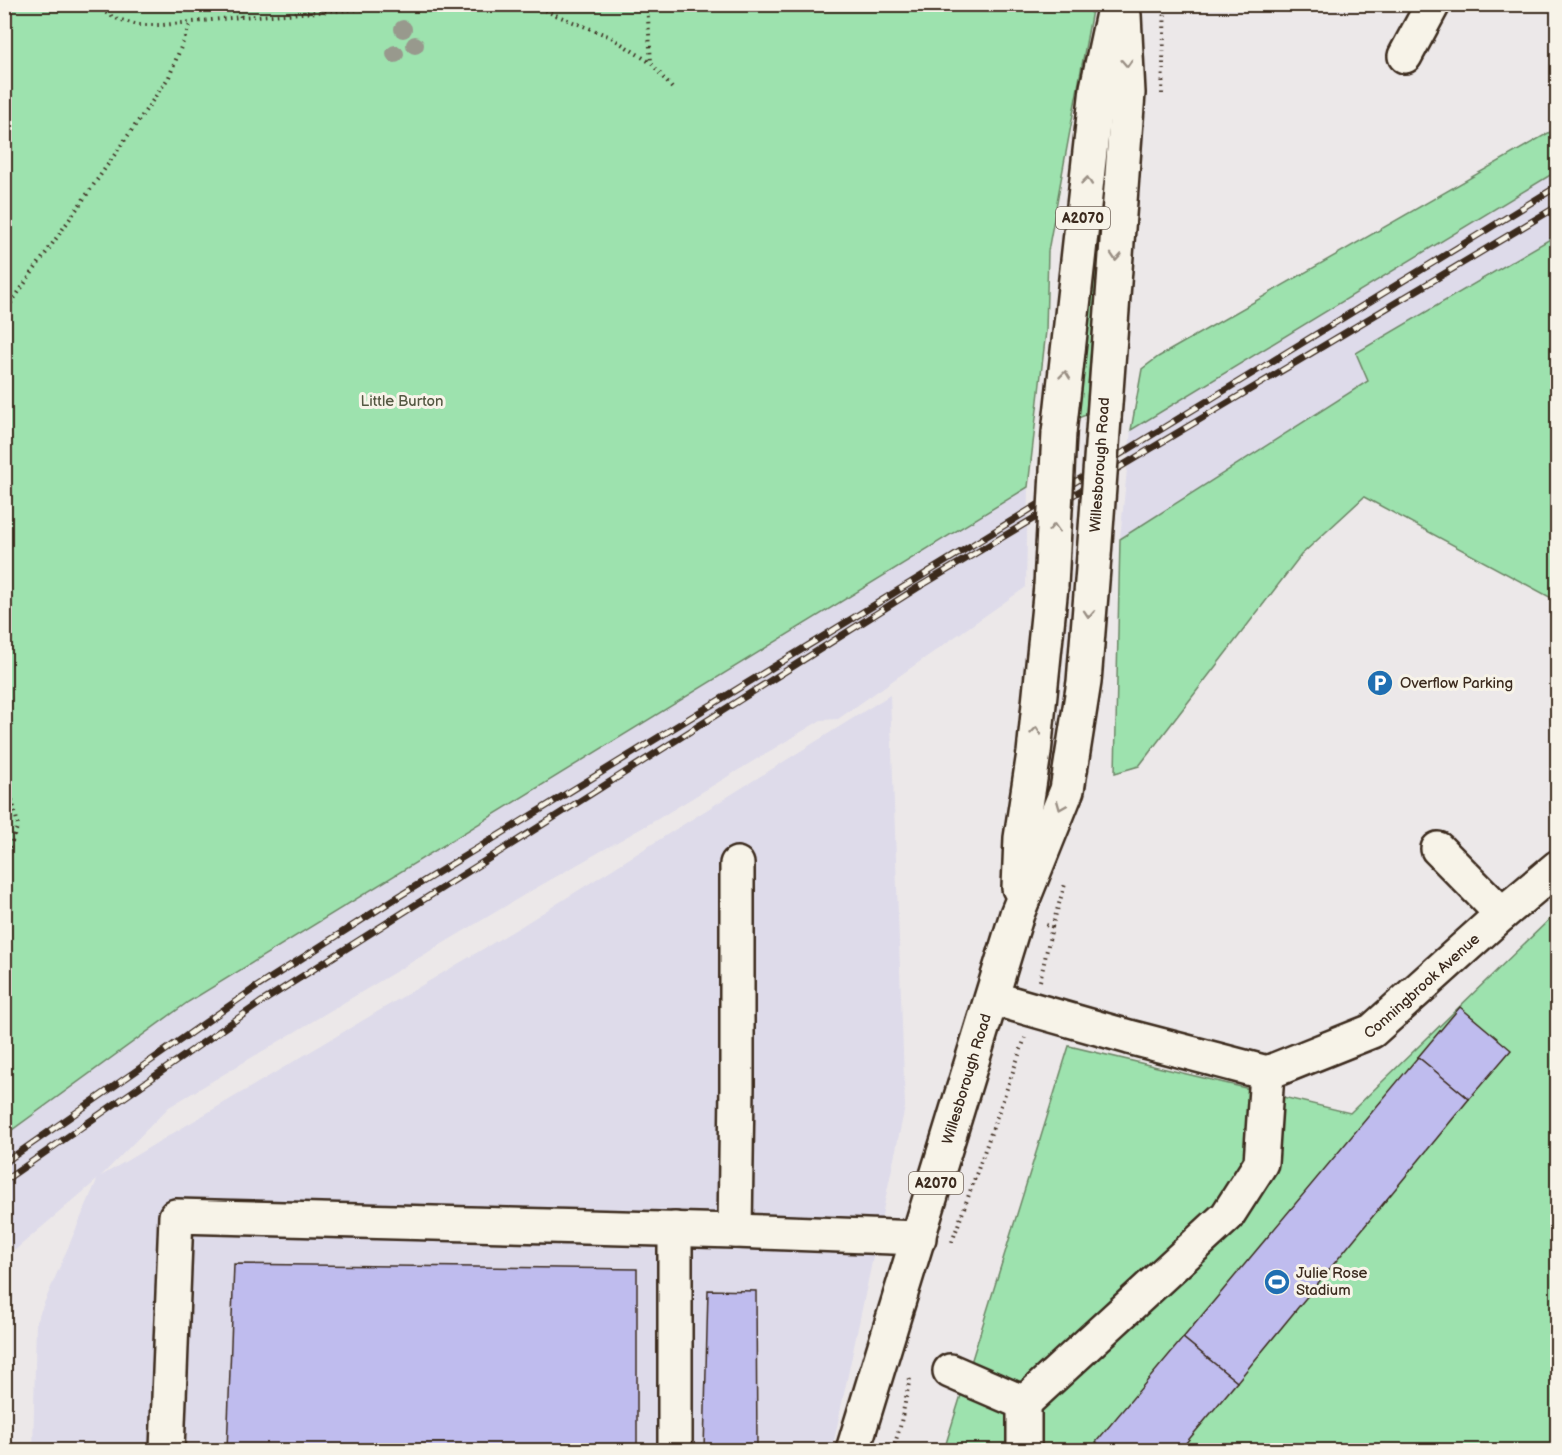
<svg xmlns="http://www.w3.org/2000/svg" width="1562" height="1455" font-family="'Balsamiq Sans',sans-serif">
<rect width="100%" height="100%" fill="#ece8e9"/>
<filter id="ink" filterUnits="userSpaceOnUse"><feTurbulence type="fractalNoise" baseFrequency=".0167" numOctaves="2"/><feDisplacementMap in="SourceGraphic" scale="12" xChannelSelector="R" yChannelSelector="G"/><feConvolveMatrix kernelMatrix="1 2 1 2 8 2 1 2 1" color-interpolation-filters="sRGB"/></filter>
<g filter="url(#ink)">
<g fill="#dedbea">
<path d="M1557 170V235L1356 353 1368 381 1120 539 1131 430 1301 325Z"/>
<path d="M1028 487 1026 587 838 719 821 720 656 820 529 892 169 1107 101 1176 520 927 890 695 905 1107 832 1450H33L36 1322 97 1180 15 1250 5 1237 4 1135 188 1002 395 867Z"/>
</g>
<g fill="#9de2ae" stroke="#6c8666" stroke-width="1.5">
<path d="M5 4 1093 5 1048 251 1046 331 1028 487 188 1002 5 1135Z"/>
<path d="M1108 91 1103 191 1086 415 1070 421Z"/>
<path d="M1557 128V171L1131 430 1142 369 1158 357Z"/>
<path d="M1557 235V601L1364 497 1301 555 1139 766 1115 773 1120 539 1368 381 1356 353Z"/>
<path d="M1557 912V1450H944L1069 1046 1350 1113Z"/>
</g>
<g fill="#bfbcee" stroke="#3b2a1e" stroke-width="1.5">
<path d="M1460 1007 1511 1050 1469 1099 1418 1057Z"/>
<path d="M1418 1057 1469 1099 1237 1382 1183 1338Z"/>
<path d="M234 1264 637 1269V1450H227Z"/>
<path d="M708 1290 756 1291 757 1450H704Z"/>
<path d="M1183 1338 1237 1382 1180 1450H1107L1096 1442Z"/>
</g>
<g fill="none" stroke-linecap="round" stroke-linejoin="round">
<g stroke="#3b2a1e" stroke-width="38">
<g id="minor">
<path d="M1405 56 1433 4"/>
<path d="M1438 849 1502 914"/>
<path d="M992 998 1129 1037 1267 1073"/>
<path id="s1" d="M1267 1073 1372 1031 1502 914 1558 867"/>
<path d="M675 1229V1450"/>
<path d="M735 1231 737 1087V864"/>
<path d="M950 1371 1024 1403 1227 1216 1261 1163 1267 1073"/>
<path d="M1024 1403V1450"/>
<path d="M167 1450 176 1216 735 1231 919 1238"/>
</g>
</g>
<g stroke="#3b2a1e" stroke-width="38">
<g id="major">
<path d="M1104 418 1128 93 1124 15"/>
<path d="M1059 433 1097 88 1115 4"/>
<path d="M1019 888 1021 838 1034 753 1051 586"/>
<path id="s2" d="M853 1450 1017 914 1067 790 1084 682 1094 556"/>
</g>
</g>
<g stroke="#3b2a1e" stroke-width="4" stroke-dasharray="1.5 4.5" stroke-linecap="butt">
<path d="M90 4 115 18 138 25H163L241 17 437 4"/>
<path d="M236 4 241 17"/>
<path d="M528 4 611 37 651 63 672 88"/>
<path d="M647 4 651 62"/>
<path d="M1162 94 1165 4"/>
<path d="M4 313 169 77 191 22"/>
<path d="M4 765 18 825 4 864"/>
<path d="M1052 927 1065 884"/>
<path d="M1040 981 1052 927 1046 925"/>
<path d="M952 1242 1025 1038"/>
<path d="M893 1450 900 1427 910 1378"/>
</g>
<use href="#minor" stroke="#f7f3e8" stroke-width="33"/>
<use href="#major" stroke="#f7f3e8" stroke-width="33"/>
<g stroke="#3b2a1e" stroke-width="7">
<g id="rail">
<path d="M4 1163 252 990 393 900 1558 186"/>
<path d="M4 1181 260 1003 917 588 1558 206"/>
</g>
</g>
<use href="#rail" stroke="#f7f3e8" stroke-width="4.5" stroke-dasharray="14" stroke-linecap="butt"/>
<g stroke="#3b2a1e" stroke-width="38" stroke-linecap="butt">
<g id="major-bridge">
<path d="M1094 556 1104 418"/>
<path d="M1051 586 1059 433"/>
</g>
</g>
<use href="#major-bridge" stroke="#f7f3e8" stroke-width="33"/>
</g>
<g fill="#98998d">
<circle cx="403" cy="29" r="9"/>
<circle cx="415" cy="45" r="9"/>
<circle cx="395" cy="54" r="9"/>
</g>
<defs><path id="oneway-chevron" d="M-2-3.5L2.5 0L-2 3.5" fill="none" stroke-width="1.6" stroke-linecap="round" stroke-linejoin="round" transform="scale(1.5)"/></defs>
<g stroke="#998e83">
<use href="#oneway-chevron" transform="translate(1127 63) rotate(87)"/>
<use href="#oneway-chevron" transform="translate(1087 181) rotate(-84)"/>
<use href="#oneway-chevron" transform="translate(1116 257) rotate(94)"/>
<use href="#oneway-chevron" transform="translate(1065 375) rotate(-84)"/>
<use href="#oneway-chevron" transform="translate(1054 528) rotate(-87)"/>
<use href="#oneway-chevron" transform="translate(1089 614) rotate(94)"/>
<use href="#oneway-chevron" transform="translate(1036 731) rotate(-84)"/>
<use href="#oneway-chevron" transform="translate(1061 806) rotate(112)"/>
</g>
</g>
<defs>
<g id="parking-disc" transform="scale(1.35)"><circle r="9.5" fill="#1f6fb2" stroke="#f7f3e8"/><path d="M-3.5-5.5H1a3.5 3.5 0 0 1 0 7H-1V5.5H-3.5ZM-1-3.4V-.6H.8a1.4 1.4 0 0 0 0-2.8Z" fill="#fff"/></g>
<g id="stadium-disc" transform="scale(1.35)"><circle r="9.5" fill="#1f6fb2" stroke="#f7f3e8"/><path d="M0-5a6.5 5 0 1 0 0 10a6.5 5 0 1 0 0-10ZM-3.5-1.8h7v3.6h-7Z" fill="#fff"/></g>
</defs>
<g fill-rule="evenodd">
<use href="#parking-disc" x="1380" y="683"/>
<use href="#stadium-disc" x="1277" y="1282"/>
</g>
<g text-anchor="middle" dominant-baseline="central" stroke-width="6" stroke-linejoin="round" paint-order="stroke">
<g fill="#f7f3e8" stroke="#73665b" stroke-width="1.5">
<rect x="1056" y="207" width="54" height="22" rx="4.5"/>
<rect x="909" y="1172" width="54" height="22" rx="4.5"/>
</g>
<g font-size="14" font-weight="bold" fill="#3b2a1e">
<text x="1083" y="218">A2070</text>
<text x="936" y="1183">A2070</text>
</g>
<g font-size="15" fill="#545842" stroke="#f7f3e8">
<text x="402" y="401">Little Burton</text>
</g>
<g font-size="15" fill="#3b2a1e" stroke="#f7f3e8">
<text transform="translate(1100 465) rotate(-86)">Willesborough Road</text>
<text stroke="none"><textPath href="#s1" startOffset="180">Conningbrook Avenue</textPath></text>
<text stroke="none"><textPath href="#s2" startOffset="388">Willesborough Road</textPath></text>
</g>
<g font-size="15" fill="#3b2a1e" stroke="#f7f3e8" text-anchor="start">
<text x="1400" y="683">Overflow Parking</text>
<text x="1296" y="1273">Julie Rose<tspan x="1296" dy="17">Stadium</tspan></text>
</g>
</g>
<rect width="1562" height="1455" fill="none" stroke="#f7f3e8" stroke-width="24"/>
<rect x="12" y="12" width="1538" height="1431" fill="none" stroke="#3b2a1e" stroke-width="2" filter="url(#ink)"/>
</svg>
